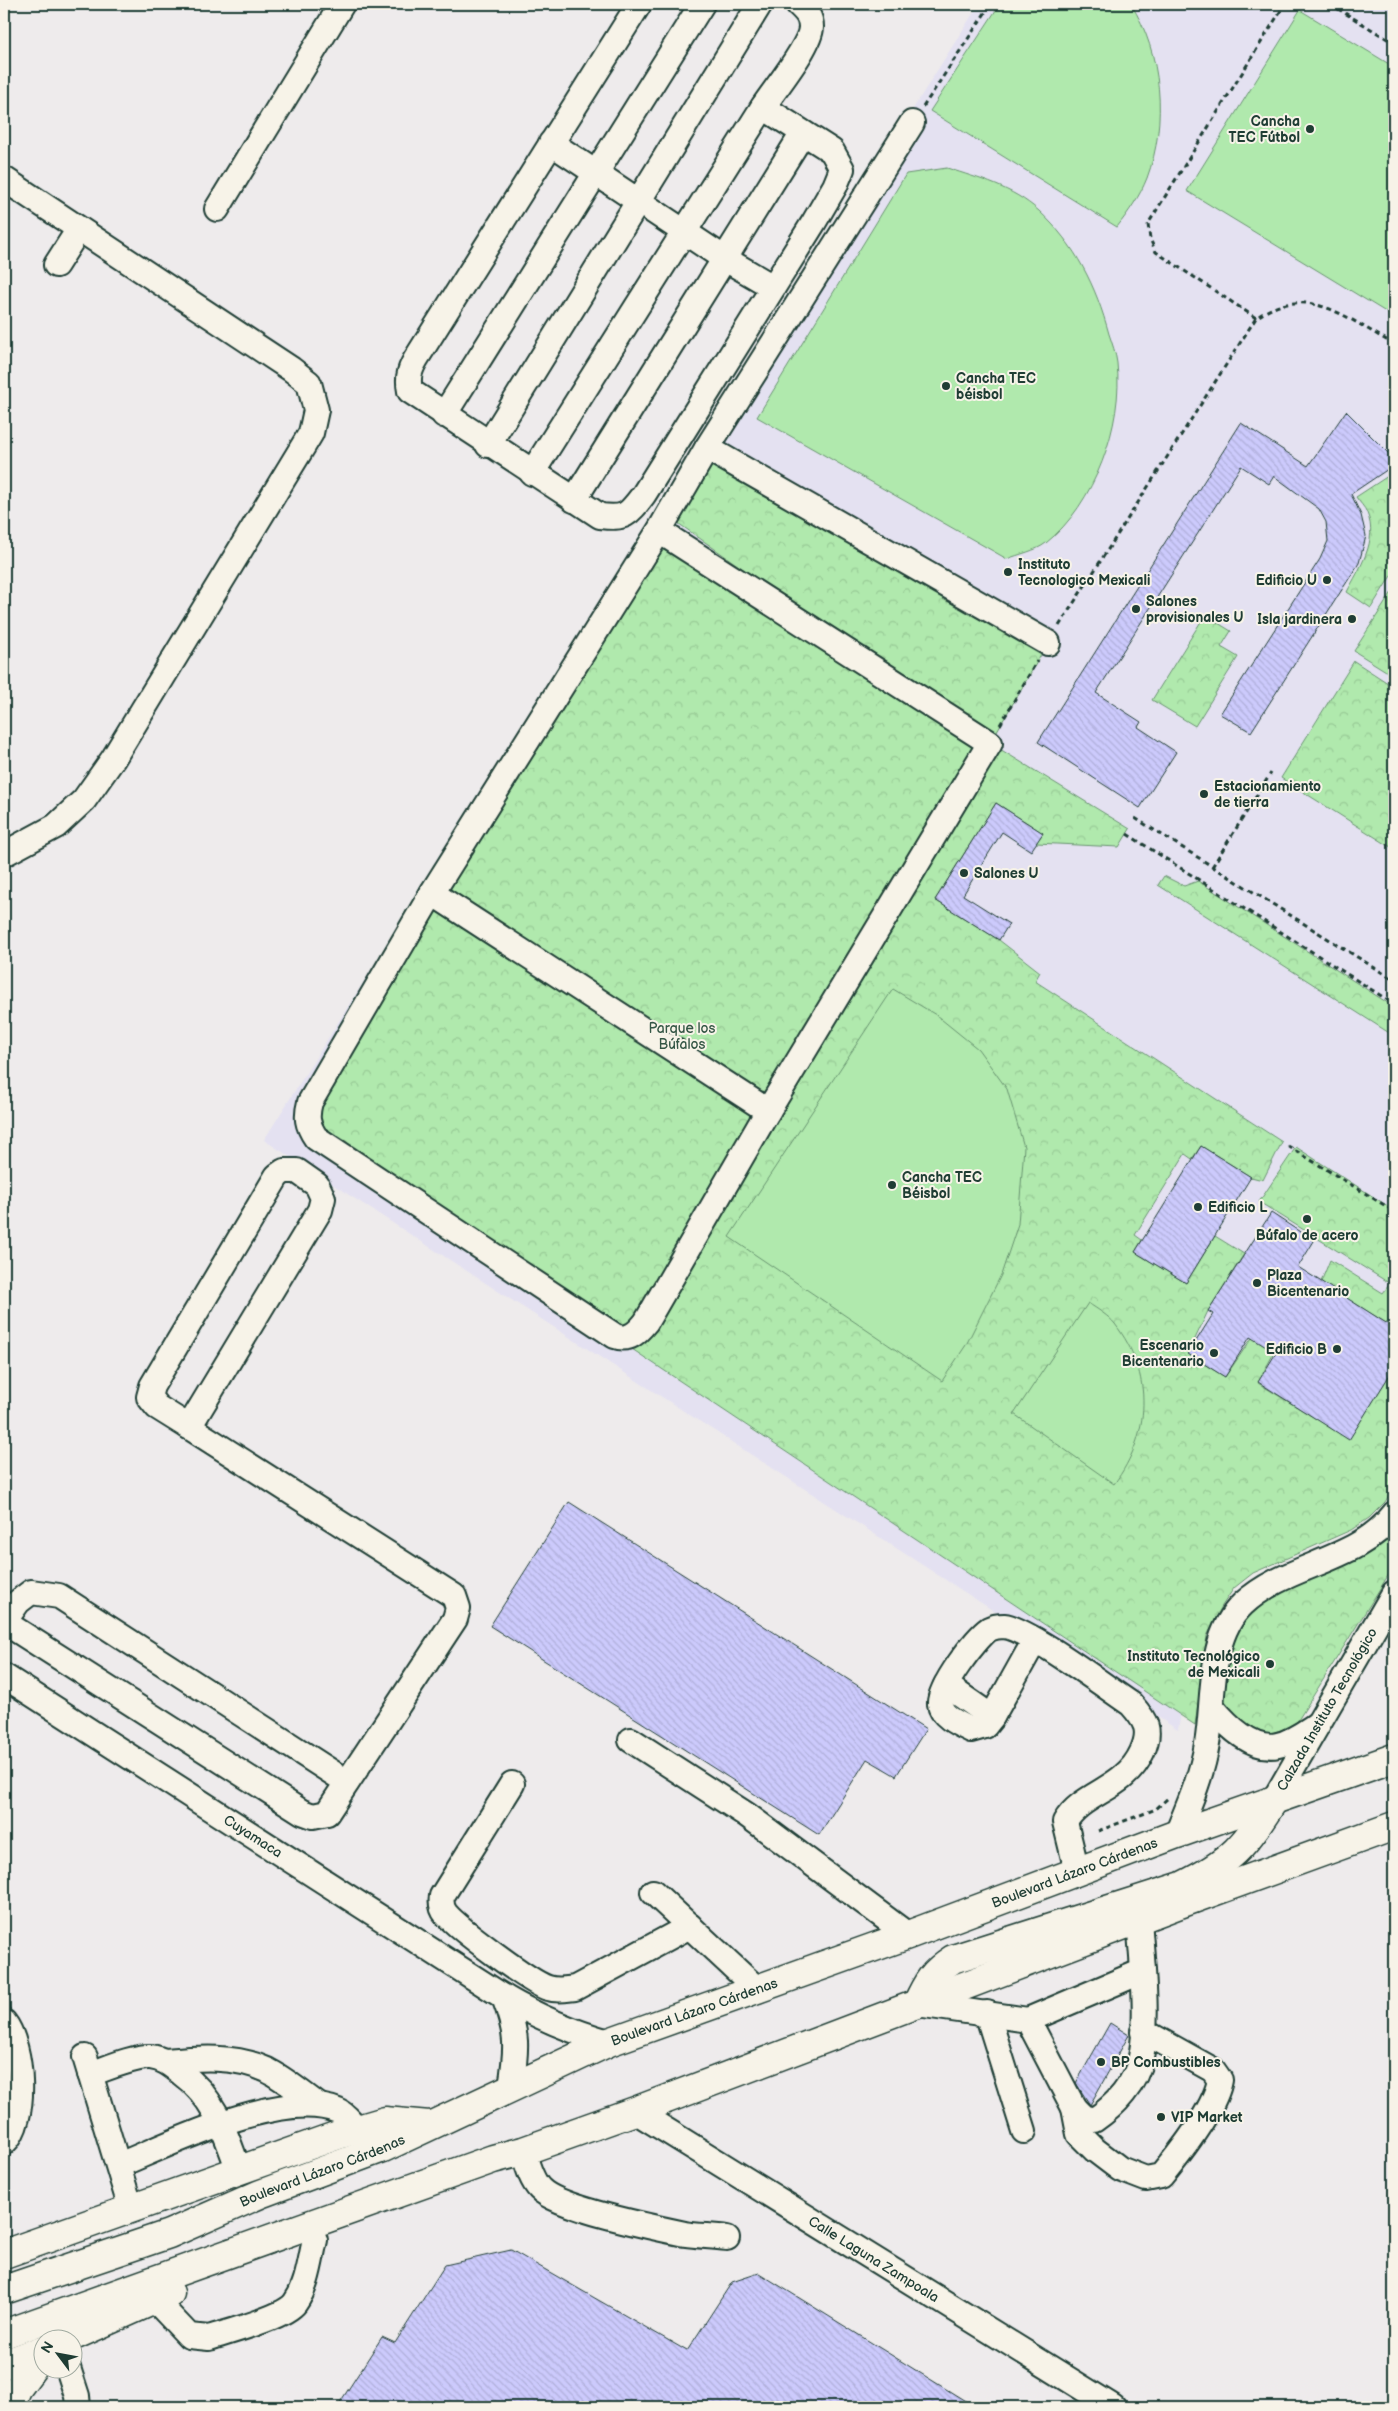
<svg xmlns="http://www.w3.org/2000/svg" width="1398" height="2411" font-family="'Balsamiq Sans',sans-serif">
<defs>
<pattern id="forest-crowns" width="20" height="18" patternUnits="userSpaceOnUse" patternTransform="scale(1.25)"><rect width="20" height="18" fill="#b0e9ad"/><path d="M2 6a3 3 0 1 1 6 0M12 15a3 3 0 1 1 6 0" fill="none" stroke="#97c995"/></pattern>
<pattern id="building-back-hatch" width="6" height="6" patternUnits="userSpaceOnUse" patternTransform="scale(1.25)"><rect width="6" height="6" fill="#cccafc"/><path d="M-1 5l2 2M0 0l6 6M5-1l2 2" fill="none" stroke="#afaed9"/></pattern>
</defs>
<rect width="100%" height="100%" fill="#eeebec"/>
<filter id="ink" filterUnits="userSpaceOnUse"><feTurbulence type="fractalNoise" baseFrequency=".02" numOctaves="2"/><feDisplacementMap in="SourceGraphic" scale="10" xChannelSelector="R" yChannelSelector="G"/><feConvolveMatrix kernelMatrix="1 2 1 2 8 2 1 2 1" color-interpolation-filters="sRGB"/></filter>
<g filter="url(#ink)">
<path fill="#e4e1f1" d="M979 4H1394V1482L1232 1569 1187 1682 1178 1730 264 1140Z"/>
<g fill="url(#forest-crowns)" stroke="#689370">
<path d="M707 448 1048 643 990 743 1130 829 1119 847 1036 843 1043 833 996 803 935 900 999 940 1040 972 1035 981 1282 1142 1263 1180 1251 1177 1201 1146 1192 1159 1185 1154 1135 1235 1142 1240 1135 1252 1186 1283 1215 1236 1244 1254 1208 1311 1188 1354 1225 1377 1267 1316 1287 1328 1258 1383 1349 1439 1394 1368V1487L1385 1502 1369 1518 1351 1530 1253 1573 1234 1588 1222 1606 1207 1636 1195 1725 316 1138 307 1111 659 531 977 733 675 521Z"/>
<path d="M1394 472V571L1371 608 1347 592C1359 569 1379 540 1367 513 1365 507 1359 502 1356 497Z"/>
<path d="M1394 589V676L1354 651Z"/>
<path d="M1205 615 1231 631 1221 647 1238 657 1195 726 1152 700Z"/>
<path d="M1354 661 1394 687V849L1281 778Z"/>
<path d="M1164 876 1184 886 1198 881 1394 1007V1036L1158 885Z"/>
<path d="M1296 1147 1394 1210V1275L1389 1283 1259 1202Z"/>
<path d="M1330 1260 1383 1293 1394 1278V1328L1321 1282Z"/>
<path d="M1394 1527V1566L1295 1725 1269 1734 1239 1721 1213 1698 1238 1624 1273 1592 1346 1564Z"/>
</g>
<g fill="#b0e9ad" stroke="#689370">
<path d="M1000 4H1131C1162 54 1168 122 1147 178 1140 196 1128 213 1117 227L930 111Z"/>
<path d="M1300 10 1394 67V317L1187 191Z"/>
<path d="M947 168C980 179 1012 187 1039 211 1076 245 1096 286 1109 334 1112 343 1116 354 1117 363 1124 424 1094 505 1046 543 1036 551 1019 554 1007 559L757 417 906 174Z"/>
<path d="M893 989 936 1015 978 1049 1007 1089 1024 1147 1018 1224 1001 1275 966 1345 942 1381 729 1237Z"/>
<path d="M1088 1303C1097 1309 1109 1316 1115 1324 1154 1375 1151 1434 1114 1484L1014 1414Z"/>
</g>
<g fill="url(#building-back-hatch)" stroke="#1f3d34">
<path d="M1346 411 1394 459V465L1351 494 1361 515 1366 536 1359 563 1251 732 1220 714 1320 559 1328 541 1326 522 1319 509 1274 476 1269 484 1241 466 1096 693 1141 722 1138 727 1176 752 1140 808 1038 742 1241 423 1308 466Z"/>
<path d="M996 803 1043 833 1031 851 1002 832 963 895 1009 924 999 940 935 900Z"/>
<path d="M1201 1146 1251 1177 1186 1283 1135 1252Z"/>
<path d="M1271 1213 1314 1241 1298 1267 1394 1328V1368L1349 1440 1258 1382 1276 1353 1250 1337 1225 1377 1188 1354 1213 1314 1208 1311Z"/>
<path d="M569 1502 926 1729 896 1776 867 1759 819 1835 490 1626Z"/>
<path d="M1110 2023 1129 2035 1090 2105 1076 2083Z"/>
<path d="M511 2250 687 2351 732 2282 759 2273 975 2407H337L382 2337 395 2343 445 2265Z"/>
</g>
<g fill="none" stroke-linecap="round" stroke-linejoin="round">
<g stroke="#1f3d34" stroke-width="28">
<g id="minor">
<path d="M639 4 419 354C410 368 407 376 410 391L600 516C626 519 628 515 644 494L814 222 835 186 842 169 832 151 763 107C774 90 811 45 811 27 811 16 805 11 798 4"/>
<path d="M551 143 725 259 773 287"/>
<path d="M4 179 291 369 309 383 316 410 311 433 299 453 113 759 84 800 56 826 4 854"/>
<path d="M217 209 342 4"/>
<path d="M56 265 79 229"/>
<path d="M444 415 702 4"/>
<path d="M488 445 760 4"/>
<path d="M707 448 1048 643"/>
<path d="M532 473 763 107"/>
<path d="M574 500 803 133"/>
<path d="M659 531 990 743 768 1111 646 1322C637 1333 629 1341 615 1336L316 1138C307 1125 306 1117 310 1102L432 893 659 531 707 448 912 123"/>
<path d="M432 893 768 1111"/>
<path d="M284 1171H297L317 1185 323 1198 320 1210 189 1427 157 1407 149 1397 152 1386 277 1176Z"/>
<path d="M4 1622 302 1812 313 1816 327 1813 455 1619 458 1608 454 1596 189 1427"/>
<path d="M4 1622 18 1602 31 1592 59 1596 347 1782"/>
<path id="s1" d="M4 1676 504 1997C538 2017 570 2031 609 2042"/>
<path d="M946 1685 992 1717 1035 1640"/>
<path d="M1212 1707C1227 1725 1252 1751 1278 1745 1292 1742 1304 1733 1316 1725"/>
<path d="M992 1717 985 1726 971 1730C961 1725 941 1717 940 1704 938 1688 976 1638 989 1629 993 1627 1000 1626 1004 1626 1027 1628 1107 1688 1131 1704 1146 1721 1152 1730 1142 1752 1125 1790 1082 1792 1065 1822L1077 1871"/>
<path d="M631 1740 747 1815 908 1935"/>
<path d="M512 1784 442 1896C441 1902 441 1908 446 1914 458 1928 531 1983 548 1988 558 1991 566 1989 575 1988L690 1926"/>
<path id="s2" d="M1274 1800 1394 1593"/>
<path d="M1177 1834C1189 1805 1202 1775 1207 1744 1215 1699 1207 1638 1243 1604 1287 1563 1356 1563 1394 1514"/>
<path d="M653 1892 758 1990"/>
<path d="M504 1997C518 2034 517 2048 511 2087"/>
<path d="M917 2004 1028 2020 1074 2108 1083 2117 1094 2120C1115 2106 1136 2084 1141 2057 1149 2018 1142 1960 1139 1920"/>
<path d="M987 2013 1024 2131"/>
<path d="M1028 2020 1143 1971"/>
<path d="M4 2022C23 2046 28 2121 4 2143"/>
<path d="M85 2057 131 2209"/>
<path d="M165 2061C199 2058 235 2055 267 2070 285 2079 301 2093 318 2105"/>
<path d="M90 2074C105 2069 135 2056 150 2057 162 2058 171 2065 181 2073 215 2098 225 2132 239 2171"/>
<path d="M1074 2108 1079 2134 1095 2150 1120 2169 1146 2179 1161 2176C1180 2153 1215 2109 1220 2080L1213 2070 1143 2031"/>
<path id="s3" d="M635 2111 1113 2407"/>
<path d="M523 2151C527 2164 531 2180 540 2189 558 2208 656 2228 685 2234 698 2236 713 2236 727 2238"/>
<path d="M119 2165C172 2143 283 2088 338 2111 346 2114 352 2124 358 2129"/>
<path d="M154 2299 189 2336 209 2338C228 2332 285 2317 295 2303 308 2285 310 2261 315 2240"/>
<path d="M68 2368 77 2396 78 2407"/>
</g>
</g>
<g stroke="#1f3d34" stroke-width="31">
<g id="major">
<path d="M917 2004C927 1982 933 1972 953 1959L1182 1886C1233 1861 1244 1846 1274 1800"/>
<path d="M4 2254 341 2134 385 2121 429 2125"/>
<path id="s4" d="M4 2290 169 2234 260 2194 383 2148 609 2042 908 1935 1177 1834 1394 1758"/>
<path d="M4 2334 493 2159 523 2151 635 2111 1177 1905 1394 1826"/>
<path d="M69 2338 170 2293"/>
<path d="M4 2364 42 2350"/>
<path d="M10 2407 17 2389 42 2355"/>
</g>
</g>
<g stroke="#1f3d34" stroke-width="3" stroke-dasharray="5 4" stroke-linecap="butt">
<path d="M1330 4 1394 43"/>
<path d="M923 107 991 4"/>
<path d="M1256 318 1156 252 1150 239 1148 224 1285 4"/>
<path d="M1059 626 1256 318C1308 281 1348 320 1394 344"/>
<path d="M1000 725 1037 661"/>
<path d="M1135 818 1394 980"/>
<path d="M1127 834 1394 1004"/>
<path d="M1212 867 1271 773"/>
<path d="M1288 1146 1394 1211"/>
<path d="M1098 1831 1156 1809 1168 1798"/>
</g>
<use href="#minor" stroke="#f7f3e8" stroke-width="24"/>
<use href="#major" stroke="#f7f3e8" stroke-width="28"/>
</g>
</g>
<g fill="#1f3d34" stroke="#f7f3e8" stroke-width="2">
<circle cx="1310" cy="129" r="5"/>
<circle cx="946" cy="386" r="5"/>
<circle cx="1008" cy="572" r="5"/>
<circle cx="1327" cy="580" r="5"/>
<circle cx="1136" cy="609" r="5"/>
<circle cx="1352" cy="619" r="5"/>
<circle cx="1204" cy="794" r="5"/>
<circle cx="964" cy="873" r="5"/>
<circle cx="892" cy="1185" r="5"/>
<circle cx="1198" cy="1207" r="5"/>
<circle cx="1307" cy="1219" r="5"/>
<circle cx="1257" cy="1283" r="5"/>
<circle cx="1337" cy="1349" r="5"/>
<circle cx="1214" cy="1353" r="5"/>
<circle cx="1270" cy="1664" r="5"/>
<circle cx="1101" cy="2062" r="5"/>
<circle cx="1161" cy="2117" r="5"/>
</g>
<g text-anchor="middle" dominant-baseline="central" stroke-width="4" stroke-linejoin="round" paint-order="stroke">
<g font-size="14" font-weight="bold" fill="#1f3d34" stroke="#f7f3e8" text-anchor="start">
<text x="1300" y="121" text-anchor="end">Cancha<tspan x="1300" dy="16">TEC Fútbol</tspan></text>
<text x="956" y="378">Cancha TEC<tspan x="956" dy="16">béisbol</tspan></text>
<text x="1018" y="564">Instituto<tspan x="1018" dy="16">Tecnologico Mexicali</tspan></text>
<text x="1317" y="580" text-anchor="end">Edificio U</text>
<text x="1146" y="601">Salones<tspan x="1146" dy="16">provisionales U</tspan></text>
<text x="1342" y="619" text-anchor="end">Isla jardinera</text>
<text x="1214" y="786">Estacionamiento<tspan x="1214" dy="16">de tierra</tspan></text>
<text x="974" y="873">Salones U</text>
<text x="902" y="1177">Cancha TEC<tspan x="902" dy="16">Béisbol</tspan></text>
<text x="1208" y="1207">Edificio L</text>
<text x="1307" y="1235" text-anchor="middle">Búfalo de acero</text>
<text x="1267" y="1275">Plaza<tspan x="1267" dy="16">Bicentenario</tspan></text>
<text x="1204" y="1345" text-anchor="end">Escenario<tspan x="1204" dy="16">Bicentenario</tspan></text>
<text x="1327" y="1349" text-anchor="end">Edificio B</text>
<text x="1260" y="1656" text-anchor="end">Instituto Tecnológico<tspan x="1260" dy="16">de Mexicali</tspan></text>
<text x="1111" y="2062">BP Combustibles</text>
<text x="1171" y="2117">VIP Market</text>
</g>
<g font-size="14" fill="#355746" stroke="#f7f3e8">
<text x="682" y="1028">Parque los<tspan x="682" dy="16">Búfalos</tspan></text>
</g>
<g font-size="14" fill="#1f3d34" stroke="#f7f3e8">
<text stroke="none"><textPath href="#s2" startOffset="105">Calzada Instituto Tecnológico</textPath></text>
<text stroke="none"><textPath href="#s1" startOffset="296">Cuyamaca</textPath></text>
<text stroke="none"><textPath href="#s4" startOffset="1150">Boulevard Lázaro Cárdenas</textPath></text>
<text stroke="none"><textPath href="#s4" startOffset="745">Boulevard Lázaro Cárdenas</textPath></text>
<text stroke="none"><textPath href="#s4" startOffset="340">Boulevard Lázaro Cárdenas</textPath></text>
<text stroke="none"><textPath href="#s3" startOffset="281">Calle Laguna Zampoala</textPath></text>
</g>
</g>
<rect width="1398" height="2411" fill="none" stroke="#f7f3e8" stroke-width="20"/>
<rect x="10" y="10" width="1378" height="2391" fill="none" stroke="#1f3d34" stroke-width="2" filter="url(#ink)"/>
<g transform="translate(58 2354) rotate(302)"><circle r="24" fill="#f7f3e8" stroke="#a1aaa0"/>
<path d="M0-4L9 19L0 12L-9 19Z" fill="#1f3d34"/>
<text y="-8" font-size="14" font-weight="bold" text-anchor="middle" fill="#1f3d34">N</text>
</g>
</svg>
